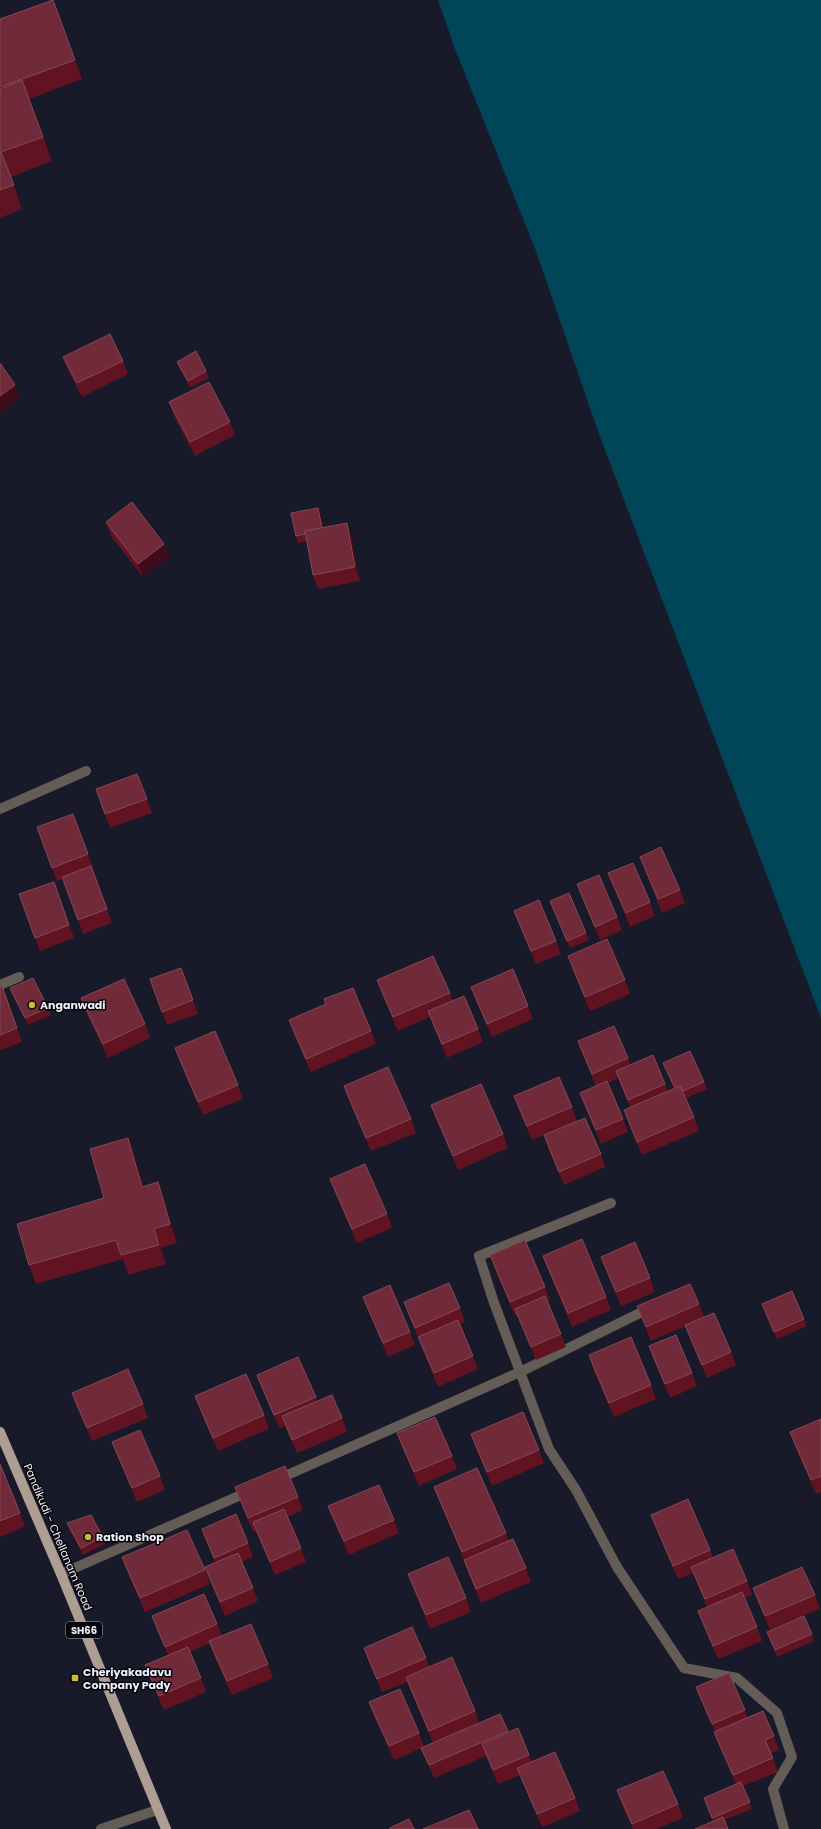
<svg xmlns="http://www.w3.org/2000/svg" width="821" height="1829" font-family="Poppins,sans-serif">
<rect width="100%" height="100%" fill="#191a29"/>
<path fill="#004658" d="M438 0H821V1018L599 434 536 251 455 49Z"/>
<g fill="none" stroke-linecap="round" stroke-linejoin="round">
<g stroke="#645c57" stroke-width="10">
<path d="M0 809 86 771"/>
<path d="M0 985 19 977"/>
<path d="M611 1203 479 1256 493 1300 549 1449 576 1490 617 1567 684 1668 737 1678 777 1713 792 1757 773 1789 784 1829"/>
<path d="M276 1480 520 1372 652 1307"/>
<path d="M61 1574 250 1491"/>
<path d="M101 1829 157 1810"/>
</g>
<path stroke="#ae9d93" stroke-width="10" d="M0 1432 61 1574 166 1829"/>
</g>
<g fill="#611321">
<path d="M53 0 82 79 29 99 52 161 11 177 22 209 0 218V19Z"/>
<path d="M63 357 123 361 128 374 82 397 68 370Z"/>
<path d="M177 362 206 371 209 378 190 388 180 369Z"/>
<path d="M169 402 230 422 235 435 195 456 174 416Z"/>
<path d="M318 508 321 515 323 528 352 537 360 581 318 589 313 575 307 541 298 543 296 536Z"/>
<path d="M106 522 164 544 169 557 143 577 111 536Z"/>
<path d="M137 774 152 813 110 828 96 789Z"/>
<path d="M73 814 93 868H92L112 923 83 934 63 879 57 881 52 868Z"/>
<path d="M640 857 680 890 685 903 662 913 645 870Z"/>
<path d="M608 873 650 902 655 916 630 927 613 886Z"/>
<path d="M54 882 74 938 40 951 19 894Z"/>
<path d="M577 884 617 917 622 930 600 940 582 898Z"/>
<path d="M550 901 586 933 589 940 570 948Z"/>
<path d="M514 911 556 941 561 954 536 964 519 924Z"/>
<path d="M568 956 625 980 630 994 590 1011 573 970Z"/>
<path d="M181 968 198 1014 167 1025 150 979Z"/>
<path d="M377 980 450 993 453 1001 478 1029 483 1042 447 1058 430 1017 398 1031 382 994Z"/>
<path d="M2 986 22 1042 0 1050V987Z"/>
<path d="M471 987 528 1006 533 1019 492 1037 476 1001Z"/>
<path d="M10 988 48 1008 51 1015 28 1025 13 995Z"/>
<path d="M81 998 145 1024 150 1038 108 1058 86 1012Z"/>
<path d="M326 1004 371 1031 376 1044 311 1072 294 1034 289 1020Z"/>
<path d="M578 1041 628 1058 630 1065 665 1084 668 1091 674 1089 663 1063 704 1082 707 1089 686 1098 694 1117 699 1131 642 1155 629 1124 624 1110 630 1107 618 1078 608 1083 623 1119 628 1132 601 1144 585 1106 580 1093 596 1086 583 1055Z"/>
<path d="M175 1048 238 1085 243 1099 203 1115 180 1062Z"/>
<path d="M344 1086 411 1119 416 1133 371 1151 349 1100Z"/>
<path d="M514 1096 572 1107 577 1121 601 1154 605 1167 564 1185 549 1149 544 1135 532 1140 519 1110Z"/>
<path d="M431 1105 503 1134 508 1148 458 1170 436 1118Z"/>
<path d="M128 1138 135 1157 144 1187 158 1182 165 1202 177 1243 161 1248 166 1264 128 1275 123 1259 36 1284 29 1265 104 1198Z"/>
<path d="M330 1179 387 1214 392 1228 357 1243 335 1192Z"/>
<path d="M490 1255 545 1287 550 1301 547 1302 561 1334 566 1347 536 1360 517 1315 515 1316 495 1269Z"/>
<path d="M543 1256 606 1297 611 1310 572 1327 548 1270Z"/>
<path d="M601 1257 650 1278 655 1292 621 1306 606 1270Z"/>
<path d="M363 1297 410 1332 415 1345 388 1357 368 1310Z"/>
<path d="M404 1302 460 1308 465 1322 460 1324 473 1356 478 1369 438 1387 423 1350 418 1337 409 1316Z"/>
<path d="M699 1304 704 1317 731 1352 736 1365 707 1378 690 1339 685 1326 651 1341 637 1306Z"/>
<path d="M762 1304 804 1319 807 1326 777 1339Z"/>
<path d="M649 1346 692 1373 697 1386 670 1398 654 1360Z"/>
<path d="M589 1355 651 1385 656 1399 614 1417 593 1369Z"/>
<path d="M257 1375 316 1397 317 1401 342 1418 347 1432 297 1453 285 1426 279 1428 262 1388Z"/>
<path d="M72 1393 143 1404 148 1418 92 1441 77 1407Z"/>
<path d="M195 1396 264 1415 269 1429 218 1451 200 1410Z"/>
<path d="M821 1419V1492L816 1494 795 1446 790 1432Z"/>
<path d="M397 1433 452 1456 457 1469 419 1486 402 1447Z"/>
<path d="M471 1434 539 1450 544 1463 492 1486 476 1448Z"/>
<path d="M112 1442 160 1476 165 1490 137 1502 117 1455Z"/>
<path d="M0 1464 20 1513 25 1526 0 1537Z"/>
<path d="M235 1487 298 1497 303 1510 288 1517 301 1548 306 1562 275 1575 256 1531 253 1532 240 1501Z"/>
<path d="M434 1487 506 1533 509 1541 526 1568 531 1582 481 1603 469 1574 464 1560 439 1500Z"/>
<path d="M328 1506 394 1520 399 1533 349 1555 333 1519Z"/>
<path d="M651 1515 710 1550 713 1557 747 1581 752 1595 744 1598 757 1627 762 1641 718 1659 703 1624 698 1611 707 1607 693 1573 678 1579 656 1528Z"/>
<path d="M67 1523 103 1537 105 1544 83 1555 70 1530Z"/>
<path d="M202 1529 248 1543 253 1557 242 1562 253 1588 258 1601 225 1616 210 1580 205 1567 215 1562 207 1542Z"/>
<path d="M122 1557 205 1570 210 1584 145 1612 127 1571Z"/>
<path d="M408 1574 466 1598 471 1612 430 1629 413 1588Z"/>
<path d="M753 1588 815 1595 820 1609 770 1630 758 1602Z"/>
<path d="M152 1616 217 1624 222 1636 268 1664 273 1678 232 1695 214 1655 210 1643 190 1652 201 1678 206 1692 164 1710 150 1679 145 1665 168 1655 157 1630Z"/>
<path d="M767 1632 812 1634 814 1641 777 1657Z"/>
<path d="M364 1648 426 1658 429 1667 475 1711 479 1723 508 1731V1733L529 1755 532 1762 575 1798 580 1811 542 1827 520 1775 498 1784 486 1756 434 1778 421 1748 433 1743 407 1682 382 1692 369 1662Z"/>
<path d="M696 1687 745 1710 747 1717 774 1736 779 1750 771 1753 778 1772 743 1786 752 1809 724 1820 713 1821 707 1805 736 1784 719 1745 714 1732 715 1731 701 1700Z"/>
<path d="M369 1702 419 1733 424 1747 394 1760 374 1716Z"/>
<path d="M617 1790 678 1804 683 1818 656 1829H633L622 1804Z"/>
</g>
<g fill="#3e0c1b">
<path d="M15 385 20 399 0 413V396Z"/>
<path d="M318 508 321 515 325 537 323 530Z"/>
<path d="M347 523 352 537 360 581 355 567Z"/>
<path d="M164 544 169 557 143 577 138 564Z"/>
<path d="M128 1138 135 1157 149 1206 142 1187Z"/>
<path d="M158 1182 165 1202 177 1243 170 1224Z"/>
<path d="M154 1229 161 1248 166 1264 159 1245Z"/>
</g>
<g fill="#702a39" stroke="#844957">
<path d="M53 0 75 60 0 87V19Z"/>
<path d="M22 80 43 137 1 152 14 185 0 190V89Z"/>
<path d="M110 334 123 361 77 383 63 357Z"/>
<path d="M196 351 206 371 188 381 177 362Z"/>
<path d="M0 363 15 385 0 396Z"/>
<path d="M209 382 230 422 190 442 169 402Z"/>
<path d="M132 502 164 544 138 564 106 522Z"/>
<path d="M318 508 322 528 305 531V534L296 536 291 513Z"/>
<path d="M347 523 355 567 313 575 305 531Z"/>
<path d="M137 774 147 799 105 814 96 789Z"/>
<path d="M73 814 88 854 52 868 37 827Z"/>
<path d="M661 847 680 890 658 899 640 857Z"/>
<path d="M633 863 650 902 626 913 608 873Z"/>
<path d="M91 866 107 909 78 920 62 877Z"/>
<path d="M599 875 617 917 595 927 577 884Z"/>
<path d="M54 882 69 925 35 938 19 894Z"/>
<path d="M569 893 586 933 567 941 550 901Z"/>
<path d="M539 900 556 941 531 951 514 911Z"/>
<path d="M607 939 625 980 585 997 568 956Z"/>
<path d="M433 956 450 993 393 1017 377 980Z"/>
<path d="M181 968 193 1000 162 1012 150 979Z"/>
<path d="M513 969 528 1006 487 1024 471 987Z"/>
<path d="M33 978 48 1008 25 1018 10 988Z"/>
<path d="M124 979 145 1024 103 1044 81 998Z"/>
<path d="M2 986 17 1028 0 1035V987Z"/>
<path d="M353 988 371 1031 306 1059 289 1020 326 1004 324 999Z"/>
<path d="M464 996 478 1029 442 1044 428 1011Z"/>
<path d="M614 1026 628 1058 592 1074 578 1041Z"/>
<path d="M215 1031 238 1085 198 1102 175 1048Z"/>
<path d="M690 1051 704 1082 683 1091 680 1086 675 1088 663 1063Z"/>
<path d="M653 1055 665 1084 628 1100 616 1071Z"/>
<path d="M388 1067 411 1119 366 1138 344 1086Z"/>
<path d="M559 1077 572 1107 527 1126 514 1096Z"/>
<path d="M607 1081 623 1119 596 1130 580 1093Z"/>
<path d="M481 1084 503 1134 453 1156 431 1105Z"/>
<path d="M680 1086 694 1117 637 1142 624 1110Z"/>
<path d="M585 1118 601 1154 559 1172 544 1135Z"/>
<path d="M128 1138 142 1187 158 1182 170 1224 154 1229 159 1245 121 1255 116 1240 29 1265 17 1224 104 1198 90 1149Z"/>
<path d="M365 1164 387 1214 352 1229 330 1179Z"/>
<path d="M582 1239 606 1297 568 1313 543 1256Z"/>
<path d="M525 1240 545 1287 510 1302 490 1255Z"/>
<path d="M635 1242 650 1278 616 1292 601 1257Z"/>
<path d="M449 1283 460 1308 415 1328 404 1302Z"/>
<path d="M690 1284 699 1304 646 1327 637 1306Z"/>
<path d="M390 1285 410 1332 383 1343 363 1297Z"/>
<path d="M792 1291 804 1319 774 1332 762 1304Z"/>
<path d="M545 1296 561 1334 531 1347 515 1309Z"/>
<path d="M714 1313 731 1352 702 1365 685 1325Z"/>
<path d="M458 1320 473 1356 434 1373 418 1337Z"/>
<path d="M676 1335 692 1373 665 1384 649 1346Z"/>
<path d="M631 1337 651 1385 609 1403 589 1355Z"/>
<path d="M298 1357 316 1397 274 1415 257 1375Z"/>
<path d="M128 1369 143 1404 87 1428 72 1393Z"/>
<path d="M246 1374 264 1415 213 1438 195 1396Z"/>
<path d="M332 1395 342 1418 292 1440 282 1416Z"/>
<path d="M523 1412 539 1450 487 1472 471 1434Z"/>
<path d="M435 1417 452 1456 414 1472 397 1433Z"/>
<path d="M821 1419V1476L811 1480 790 1432Z"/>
<path d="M140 1430 160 1476 132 1488 112 1442Z"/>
<path d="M0 1464 20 1513 0 1521Z"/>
<path d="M285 1466 298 1497 248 1518 235 1487Z"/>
<path d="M477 1468 506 1533 462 1552 434 1487Z"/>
<path d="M379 1485 394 1520 344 1541 328 1506Z"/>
<path d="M688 1499 710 1550 673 1566 651 1515Z"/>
<path d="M284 1509 301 1548 270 1562 253 1522Z"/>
<path d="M236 1514 248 1543 214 1558 202 1529Z"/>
<path d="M91 1515 103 1537 81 1548 67 1523Z"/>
<path d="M187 1530 205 1570 140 1598 122 1557Z"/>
<path d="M513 1539 526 1568 476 1589 464 1560Z"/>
<path d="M733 1549 747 1581 705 1599 691 1567Z"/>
<path d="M238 1553 253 1588 220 1602 205 1567Z"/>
<path d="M448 1557 466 1598 426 1615 408 1574Z"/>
<path d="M802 1567 815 1595 765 1616 753 1588Z"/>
<path d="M742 1592 757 1627 713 1646 698 1611Z"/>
<path d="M204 1594 217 1624 165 1647 152 1616Z"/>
<path d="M804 1616 812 1634 775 1650 767 1632Z"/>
<path d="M251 1624 268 1664 227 1681 209 1641Z"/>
<path d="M412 1627 426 1658 377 1679 364 1648Z"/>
<path d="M188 1647 201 1678 159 1696 145 1665Z"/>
<path d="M452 1657 475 1711 429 1731 406 1677Z"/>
<path d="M729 1673 745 1710 712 1724 696 1687Z"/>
<path d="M400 1689 419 1733 389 1746 369 1702Z"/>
<path d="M763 1711 774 1736 765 1740 773 1758 733 1775 714 1732Z"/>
<path d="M500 1714 508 1731 429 1765 421 1748Z"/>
<path d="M518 1728 529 1755 493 1770 482 1744Z"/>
<path d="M555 1752 575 1798 537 1814 517 1768Z"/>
<path d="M663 1771 678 1804 632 1824 617 1790Z"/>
<path d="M741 1782 750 1802 712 1818 704 1798Z"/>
<path d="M469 1810 478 1829H423Z"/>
<path d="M723 1817 728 1829H695Z"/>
<path d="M409 1819 414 1829H390V1828Z"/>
</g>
<g fill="#cbba39" stroke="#05060c" stroke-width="1.5">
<circle cx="32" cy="1005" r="4"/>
<circle cx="88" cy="1537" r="4"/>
<rect x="71" y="1674" width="8" height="8" rx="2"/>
</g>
<g text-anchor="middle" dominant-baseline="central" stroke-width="3" stroke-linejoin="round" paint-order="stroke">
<rect fill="#05060c" stroke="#a8a9b3" stroke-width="1" x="66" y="1622" width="36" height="16" rx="3"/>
<g font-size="10" font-weight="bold" fill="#eeeffa">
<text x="84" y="1630">SH66</text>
</g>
<g font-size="11" font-weight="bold" fill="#eeeffa" stroke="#05060c" text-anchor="start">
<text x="40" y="1005">Anganwadi</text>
<text x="96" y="1537">Ration Shop</text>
<text x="83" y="1672">Cheriyakadavu<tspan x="83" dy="13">Company Pady</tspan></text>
</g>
<g font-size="11" fill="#eeeffa" stroke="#05060c">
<text transform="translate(58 1537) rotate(67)">Pandikudi - Chellanam Road</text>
</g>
</g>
</svg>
